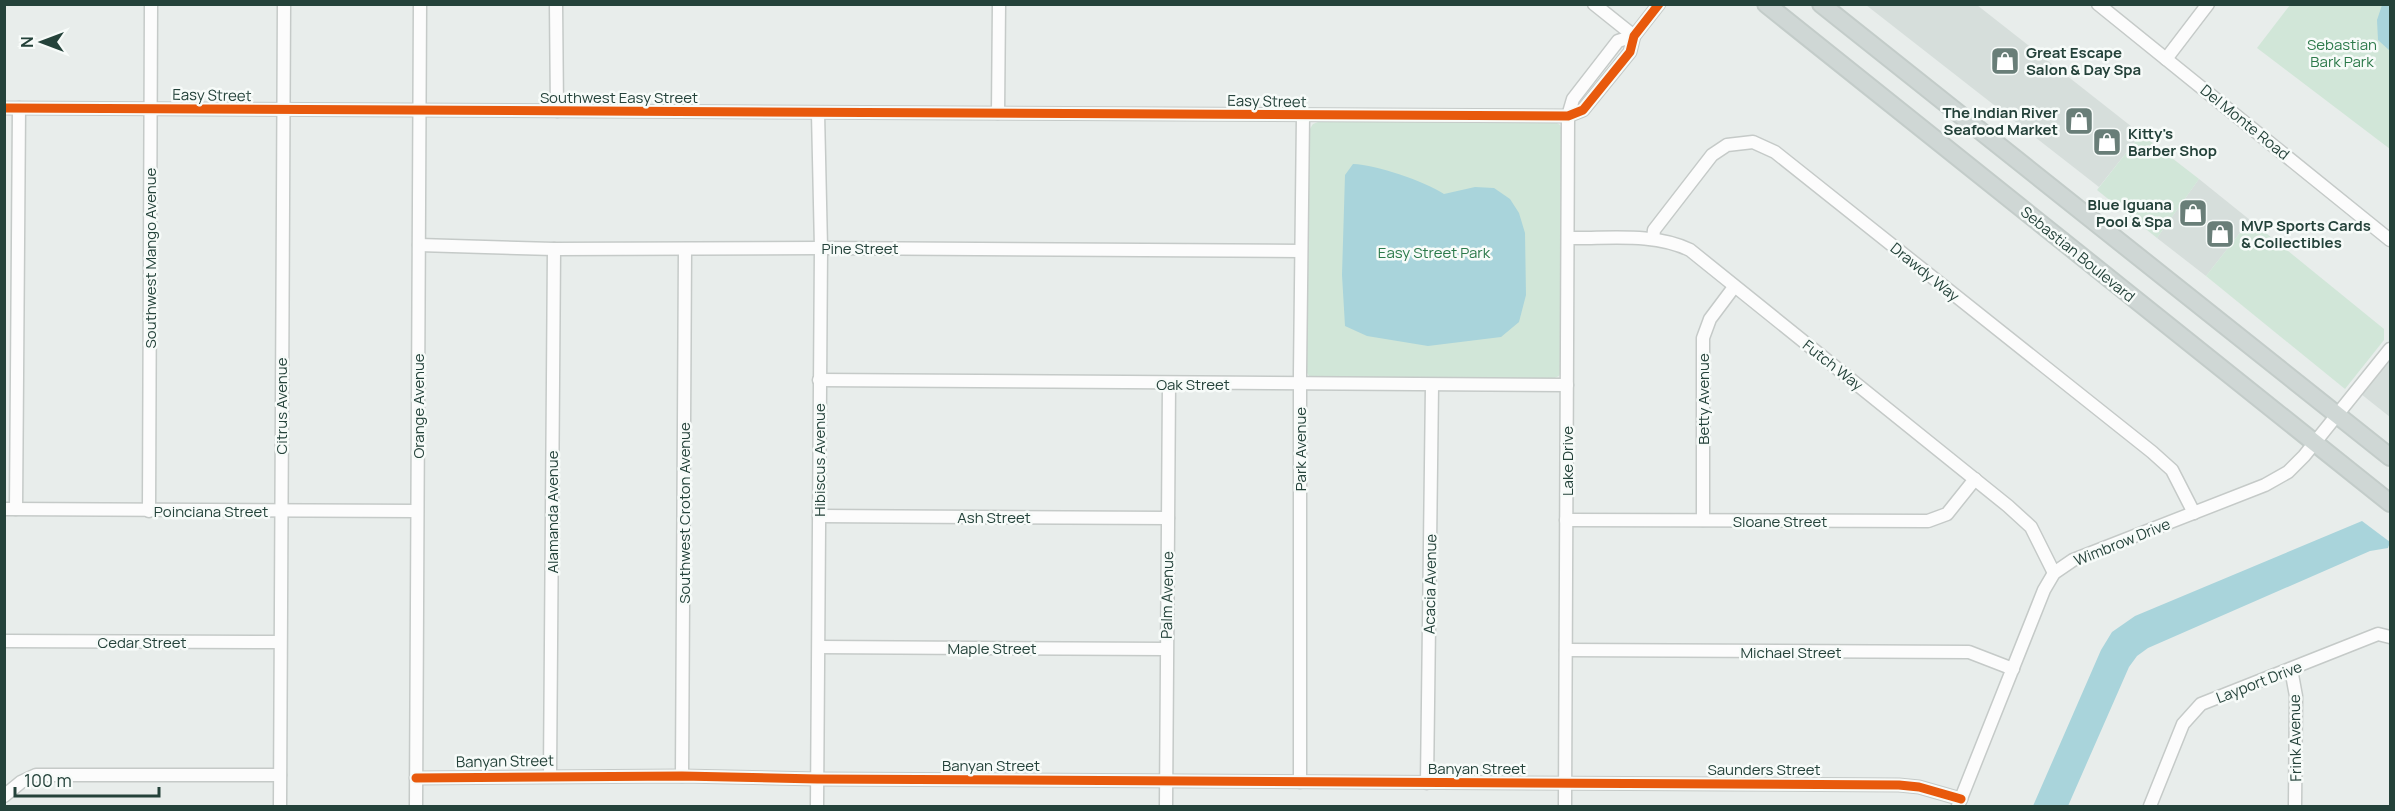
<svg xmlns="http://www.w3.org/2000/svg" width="2395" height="811" font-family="Manrope,sans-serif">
<rect width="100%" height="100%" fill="#e8edeb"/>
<g fill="#d6dedb">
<path d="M1866 5H1977L2141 134 2099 187Z"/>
<path d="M2199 179 2250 220 2206 276 2157 238Z"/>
<path d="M2390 357V417L2361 394Z"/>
</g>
<g fill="#d1e6d8">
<path d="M2290 5H2390V149L2257 48Z"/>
<path d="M1323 120 1554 121 1560 125 1564 136 1563 368 1559 376 1548 381 1318 380 1309 376 1304 368 1306 135 1313 124Z"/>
<path d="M2141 134 2199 179 2157 238 2097 190Z"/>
<path d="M2250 220 2384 329V340L2345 389 2206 276Z"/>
</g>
<g fill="#a9d4db">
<path d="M2382 5H2390V51L2378 40 2377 20Z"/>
<path d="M1353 164C1377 165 1424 181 1444 194L1475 187 1494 188 1510 199 1519 213 1525 233 1526 295 1519 322 1501 337 1428 346 1367 336 1345 326 1342 275 1345 175Z"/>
<path d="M2362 521 2390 542 2388 548 2370 551 2148 648 2137 656 2129 667 2068 806H2033L2101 650 2112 632 2135 616Z"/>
</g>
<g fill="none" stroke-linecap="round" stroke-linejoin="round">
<g stroke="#c5cac8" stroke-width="15">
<g id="minor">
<path d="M556 4 557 111"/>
<path d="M1594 4 1634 36"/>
<path d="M2098 4 2390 240"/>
<path d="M2166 59 2208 4"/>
<path d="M4 108 1568 116 1583 110 1630 52 1634 36 1659 4"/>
<path d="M998 113 999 4"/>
<path d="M1568 238C1607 239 1653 232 1690 250L2008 506 2031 527 2054 573"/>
<path d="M1653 239 1654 230 1712 155 1727 145 1753 142 1775 152 2152 452 2172 470 2194 513"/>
<path d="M419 245 554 249 821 248 1301 251"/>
<path d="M819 380 1567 385"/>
<path d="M4 509 417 511"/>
<path d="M16 509 19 108"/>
<path d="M149 511 151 4"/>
<path d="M819 516 1168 518"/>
<path d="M1566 520 1928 521 1947 514 1975 479"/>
<path d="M1703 520V338L1710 319 1734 287"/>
<path d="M4 641 279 642"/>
<path d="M819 647 1166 649"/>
<path d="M1566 650 1969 652 2013 669"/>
<path d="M2291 669 2296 696 2295 806"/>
<path d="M550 776 554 249"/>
<path d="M682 776 685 249"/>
<path d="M416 778 682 776 817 779 1899 785 1919 787 1961 799"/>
<path d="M1300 782V373L1303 116"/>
<path d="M1427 783 1432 386"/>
<path d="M4 796 21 782 36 775H280"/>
<path d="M280 806 284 4"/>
<path d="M416 806 420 4"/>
<path d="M817 806 821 248 818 113"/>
<path d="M1166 806 1169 384"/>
<path d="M1565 806 1568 116 1573 99 1618 41 1634 36"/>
<path d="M1958 806 2044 590 2054 573 2073 560 2265 485 2288 472 2304 456 2390 349"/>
<path d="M2150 806 2183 724 2201 704 2378 634 2390 637"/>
</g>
</g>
<g stroke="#c3ccc9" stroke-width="20">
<g id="major">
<path d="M1766 4 2390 503"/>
<path d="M1821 4 2390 457"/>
</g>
</g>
<use href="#minor" stroke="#fcfcfc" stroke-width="12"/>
<use href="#major" stroke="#cfd7d5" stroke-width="16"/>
<g stroke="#f7fbf9" stroke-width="13">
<g id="cycleway">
<path d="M4 108 1568 116 1583 110 1630 52 1634 36 1659 4"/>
<path d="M416 778 682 776 817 779 1899 785 1919 787 1961 799"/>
</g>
</g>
<use href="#cycleway" stroke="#e8590c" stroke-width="9"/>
</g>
<defs>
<g id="shop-square" transform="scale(1.5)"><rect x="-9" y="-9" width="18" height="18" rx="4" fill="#697e78" stroke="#f7fbf9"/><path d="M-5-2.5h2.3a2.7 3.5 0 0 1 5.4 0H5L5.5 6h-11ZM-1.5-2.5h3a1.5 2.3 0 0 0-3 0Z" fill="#fff"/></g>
</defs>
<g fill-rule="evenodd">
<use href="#shop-square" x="2005" y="61"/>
<use href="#shop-square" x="2079" y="121"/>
<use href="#shop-square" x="2107" y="142"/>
<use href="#shop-square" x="2193" y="213"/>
<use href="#shop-square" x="2220" y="234"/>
</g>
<g text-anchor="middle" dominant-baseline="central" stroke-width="5" stroke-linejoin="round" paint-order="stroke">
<g font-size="15" fill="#2d7a4b" stroke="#f7fbf9">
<text x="2342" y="44">Sebastian<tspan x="2342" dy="17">Bark Park</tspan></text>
<text x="1434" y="252">Easy Street Park</text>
</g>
<g font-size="15" font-weight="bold" fill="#24423a" stroke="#f7fbf9" text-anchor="start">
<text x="2026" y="52">Great Escape<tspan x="2026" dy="17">Salon &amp; Day Spa</tspan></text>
<text x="2058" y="112" text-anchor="end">The Indian River<tspan x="2058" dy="17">Seafood Market</tspan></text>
<text x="2128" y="133">Kitty's<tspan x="2128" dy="17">Barber Shop</tspan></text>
<text x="2172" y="204" text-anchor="end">Blue Iguana<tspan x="2172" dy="17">Pool &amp; Spa</tspan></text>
<text x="2241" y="225">MVP Sports Cards<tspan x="2241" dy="17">&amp; Collectibles</tspan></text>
</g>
<g font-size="15" fill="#24423a" stroke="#f7fbf9">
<text transform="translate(212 95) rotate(1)">Easy Street</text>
<text x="619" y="97">Southwest Easy Street</text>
<text transform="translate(1267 101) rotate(1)">Easy Street</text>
<text transform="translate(2245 122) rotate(39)">Del Monte Road</text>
<text x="860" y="248">Pine Street</text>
<text transform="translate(2078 254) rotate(39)">Sebastian Boulevard</text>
<text transform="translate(150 258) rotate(-90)">Southwest Mango Avenue</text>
<text transform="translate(1925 272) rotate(39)">Drawdy Way</text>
<text transform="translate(1833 365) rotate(38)">Futch Way</text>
<text x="1193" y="384">Oak Street</text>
<text transform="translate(1703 399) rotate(-90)">Betty Avenue</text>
<text transform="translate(281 406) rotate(-90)">Citrus Avenue</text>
<text transform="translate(418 406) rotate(-90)">Orange Avenue</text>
<text transform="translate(1300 449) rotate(-90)">Park Avenue</text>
<text transform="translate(819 460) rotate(-90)">Hibiscus Avenue</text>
<text transform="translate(1567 461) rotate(-90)">Lake Drive</text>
<text x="211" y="511">Poinciana Street</text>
<text transform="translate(552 512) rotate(-90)">Alamanda Avenue</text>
<text transform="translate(684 513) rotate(-90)">Southwest Croton Avenue</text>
<text x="994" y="517">Ash Street</text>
<text x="1780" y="521">Sloane Street</text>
<text transform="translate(2122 542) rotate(-22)">Wimbrow Drive</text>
<text transform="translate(1430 584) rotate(-89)">Acacia Avenue</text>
<text transform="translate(1167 595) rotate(-89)">Palm Avenue</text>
<text x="142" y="642">Cedar Street</text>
<text x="992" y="648">Maple Street</text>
<text x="1791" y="652">Michael Street</text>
<text transform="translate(2259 682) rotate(-21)">Layport Drive</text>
<text transform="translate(2295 738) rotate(-91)">Frink Avenue</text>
<text transform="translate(505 761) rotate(-1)">Banyan Street</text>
<text x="991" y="765">Banyan Street</text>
<text x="1477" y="768">Banyan Street</text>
<text x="1764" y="769">Saunders Street</text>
</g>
</g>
<rect width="2395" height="811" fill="none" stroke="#24423a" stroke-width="12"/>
<g transform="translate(42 42) rotate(270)" stroke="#f7fbf9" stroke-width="4.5" paint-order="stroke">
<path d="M0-4.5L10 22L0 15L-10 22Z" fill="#24423a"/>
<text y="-9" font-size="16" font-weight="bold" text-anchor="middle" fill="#24423a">N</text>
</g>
<path d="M15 787v9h144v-9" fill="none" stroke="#24423a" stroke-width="3"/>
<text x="24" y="787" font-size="18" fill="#24423a" stroke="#f7fbf9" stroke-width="4.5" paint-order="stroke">100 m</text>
</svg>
